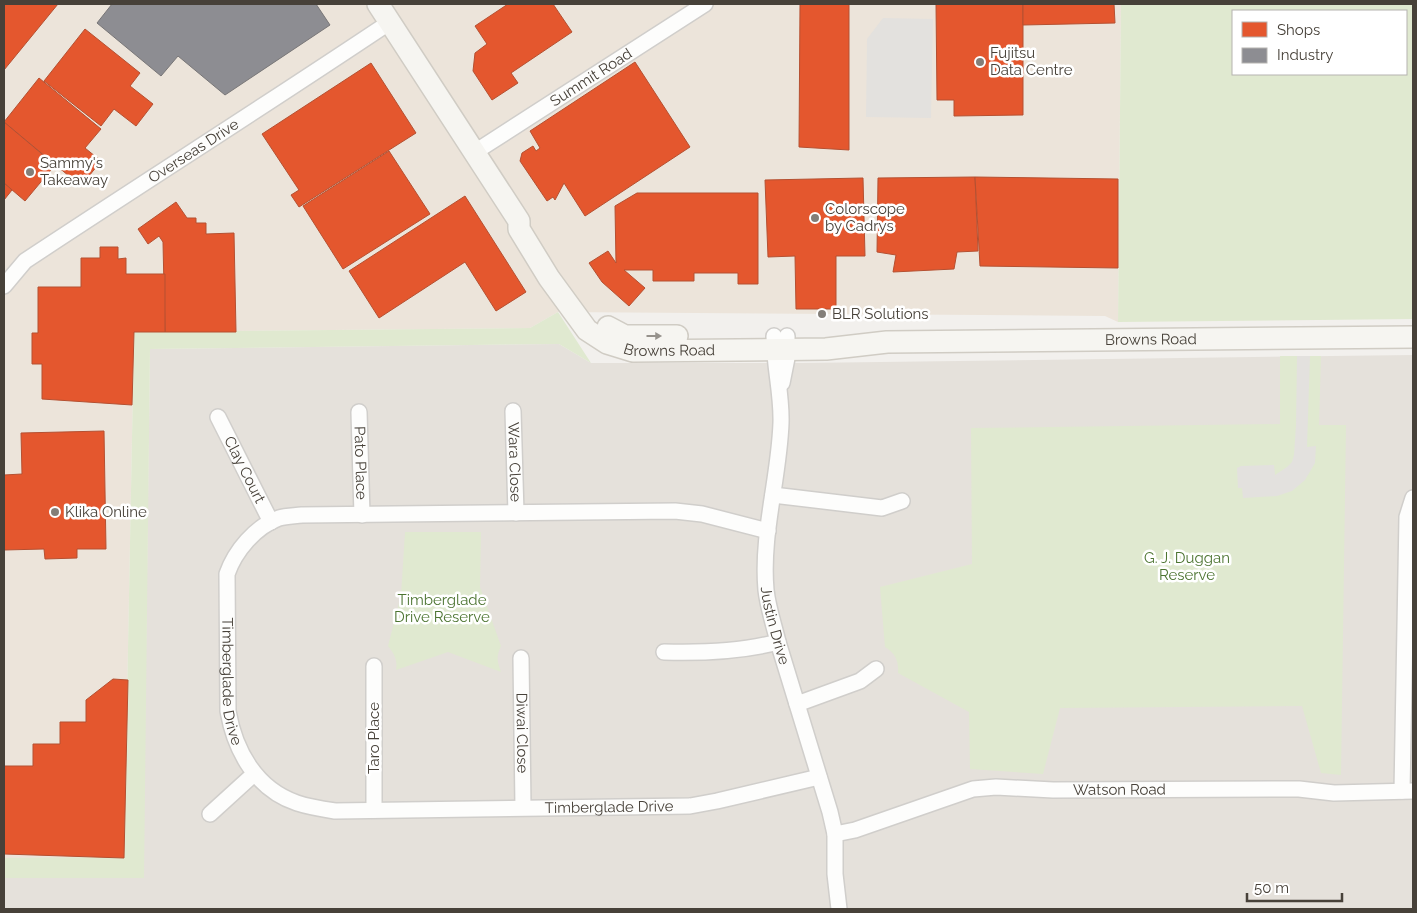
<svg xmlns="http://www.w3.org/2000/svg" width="1417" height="913" font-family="Raleway,sans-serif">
<rect width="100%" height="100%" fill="#f2f0ed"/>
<path fill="#e5e1db" d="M559 344 591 363H802L1413 355V909H4V878H143L150 349Z"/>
<path fill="#ece4da" d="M4 4H1121L1118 322 1105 316 558 312 530 328 134 332 124 858H4Z"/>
<g fill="#e0e9d0" fill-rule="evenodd">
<path d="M1121 4H1413V319L1118 322ZM1233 11H1406V74H1233Z"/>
<path d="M558 312 591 363 559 344 150 349 144 878H4V858L124 857 134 332 530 328Z"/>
<path d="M1280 356H1321L1319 425H1346L1341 775 1321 773 1302 706 1060 708 1043 774 970 769 969 712 898 673C899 661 895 653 885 647L880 587 972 564 971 428 1280 424Z"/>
<path d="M405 532H481L480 587 501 646C496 657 497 660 501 672L448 652 396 670C398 661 394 653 388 646L401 595Z"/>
</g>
<g fill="#e3e1de">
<path d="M883 18 933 19 931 118 866 117 867 39Z"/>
<path d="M1297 356H1310L1307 447 1316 446 1315 463 1305 480 1292 491 1277 496 1243 498 1242 488H1238L1237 468 1241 466 1274 465 1275 475 1287 467 1292 462 1294 455 1296 425Z"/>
</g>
<g fill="#e4572e" stroke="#b55031">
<path d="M4 4H58L4 70Z"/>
<path d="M508 4H553L572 32 511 73 518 83 492 100 473 71 475 53 487 44 475 26Z"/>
<path d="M800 4H849V150L799 147Z"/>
<path d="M936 4H1023V115L954 116V100H937Z"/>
<path d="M1023 4H1114L1115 23 1023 25Z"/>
<path d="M85 29 140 73 130 86 153 104 136 126 114 109 101 126 44 81Z"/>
<path d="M635 62 690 147 585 216 564 183 555 200 553 197 547 201 520 161 522 153 533 146 536 151 540 148 530 131Z"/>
<path d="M371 63 416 133 299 207 291 195 299 190 262 134Z"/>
<path d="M39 78 101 129 85 148 101 161 81 186 4 122Z"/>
<path d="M4 122 55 165 25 201 4 183Z"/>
<path d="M389 151 430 214 343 269 303 206Z"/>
<path d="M975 177 978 251 957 252 954 269 893 272 896 255 877 252 878 178Z"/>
<path d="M975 177 1118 179V268L980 266Z"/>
<path d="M863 178 865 256H836V309H796L795 256 768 257 765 180Z"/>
<path d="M4 183 12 190 4 200Z"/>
<path d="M637 193H758V284H738V273H694V281H653V270H624L645 288 629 306 602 282 589 263 608 251 616 263 615 206Z"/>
<path d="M465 196 526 292 496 311 465 262 379 318 349 271Z"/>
<path d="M176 202 187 218H196V223H206V234L234 233 236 332H165L163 242 159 236 148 244 138 229Z"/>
<path d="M100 247H118V259L126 258V274H165V332H134L132 405 42 399V364H32V333H38V287H81V258H100Z"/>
<path d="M104 431 106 549H77V558L45 559 44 549 4 550V475L22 474 21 433Z"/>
<path d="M113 679 128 680 124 858 4 854V766H33V744H60V722H86V700Z"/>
</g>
<path fill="#8d8d92" stroke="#787677" d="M112 4H316L330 25 225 95 178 56 161 76 97 23Z"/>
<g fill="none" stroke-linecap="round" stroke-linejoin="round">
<g stroke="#d0cecb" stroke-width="18">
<g id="street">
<path id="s1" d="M475 152 705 4"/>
<path id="s2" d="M4 286 25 261C146 181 269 103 390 22"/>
<path id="s3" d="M774 336C774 366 782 394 781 423 779 479 761 534 766 590 768 608 774 625 778 642L830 812 835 834V874L839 909"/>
<path d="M782 383 787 358V336"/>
<path id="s4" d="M513 411 516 513"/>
<path id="s5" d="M359 412 362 515"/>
<path id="s6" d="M218 417 271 522"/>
<path d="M773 495 882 508 902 501"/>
<path id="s7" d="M768 531 702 514 675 511 302 515C294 516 286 516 279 518 255 527 235 551 227 574L228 711C235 751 256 789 297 803 309 807 322 809 335 811L690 806 717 801 819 777"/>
<path d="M664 652C699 653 744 651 778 642"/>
<path id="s8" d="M521 658 523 807"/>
<path d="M374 666V810"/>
<path d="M797 704 860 681 876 669"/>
<path d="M1402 791 1407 517 1413 498"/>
<path d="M210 814 254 774"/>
<path id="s9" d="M835 834 855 830 973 789 996 787 1053 790 1299 789 1334 793 1413 791"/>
</g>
</g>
<g stroke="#d0ccc4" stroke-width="24">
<g id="secondary">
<path id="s10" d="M378 4 519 221V229L549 278 587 330 607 343 633 351 826 349 887 342 1413 337"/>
<path d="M608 327 625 336H677"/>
</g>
</g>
<use href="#street" stroke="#fdfdfc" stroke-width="15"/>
<use href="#secondary" stroke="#f6f5f1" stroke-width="21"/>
</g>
<defs><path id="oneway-solid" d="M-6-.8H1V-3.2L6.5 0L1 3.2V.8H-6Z" transform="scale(1.25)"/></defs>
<use fill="#96928c" href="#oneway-solid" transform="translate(654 336)"/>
<g fill="#837e78" stroke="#fff" stroke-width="2">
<circle cx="980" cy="62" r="5"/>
<circle cx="30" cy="172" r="5"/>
<circle cx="815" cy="218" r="5"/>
<circle cx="822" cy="314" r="5"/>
<circle cx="55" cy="512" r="5"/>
</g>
<g text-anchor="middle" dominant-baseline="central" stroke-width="5" stroke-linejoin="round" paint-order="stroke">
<g font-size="15" fill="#474139" stroke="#fff" text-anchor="start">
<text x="990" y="53">Fujitsu<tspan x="990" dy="17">Data Centre</tspan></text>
<text x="40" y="163">Sammy's<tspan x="40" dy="17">Takeaway</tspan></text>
<text x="825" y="209">Colorscope<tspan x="825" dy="17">by Cadrys</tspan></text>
<text x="832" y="314">BLR Solutions</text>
<text x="65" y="512">Klika Online</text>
</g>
<g font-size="15" fill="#474139" stroke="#fff">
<text stroke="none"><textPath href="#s1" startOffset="138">Summit Road</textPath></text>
<text stroke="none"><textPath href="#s2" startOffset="234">Overseas Drive</textPath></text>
<text stroke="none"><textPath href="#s10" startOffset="958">Browns Road</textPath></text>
<text stroke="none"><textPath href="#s10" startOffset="476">Browns Road</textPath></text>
<text stroke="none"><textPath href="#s4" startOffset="51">Wara Close</textPath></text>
<text stroke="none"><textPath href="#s5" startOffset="51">Pato Place</textPath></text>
<text stroke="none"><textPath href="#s6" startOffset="59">Clay Court</textPath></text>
<text stroke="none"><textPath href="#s3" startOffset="292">Justin Drive</textPath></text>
<text stroke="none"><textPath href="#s7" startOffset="678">Timberglade Drive</textPath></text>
<text stroke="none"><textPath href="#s8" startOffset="75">Diwai Close</textPath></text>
<text transform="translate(374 738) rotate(-90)">Taro Place</text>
<text stroke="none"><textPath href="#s9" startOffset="292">Watson Road</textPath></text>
<text stroke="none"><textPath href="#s7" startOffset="1141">Timberglade Drive</textPath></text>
</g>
<g font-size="15" fill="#4c7431" stroke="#fff">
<text x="1187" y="558">G. J. Duggan<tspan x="1187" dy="17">Reserve</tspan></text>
<text x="442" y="600">Timberglade<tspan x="442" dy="17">Drive Reserve</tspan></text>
</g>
</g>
<rect width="1417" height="913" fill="none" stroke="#474139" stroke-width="10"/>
<rect x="1232" y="10" width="175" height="65" fill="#ffffff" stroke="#b5b3b0"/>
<rect x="1242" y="22" width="25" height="15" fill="#e4572e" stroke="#b5b3b0"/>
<text x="1277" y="35" font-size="15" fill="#474139">Shops</text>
<rect x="1242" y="48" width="25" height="15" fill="#8d8d92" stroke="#b5b3b0"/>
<text x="1277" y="60" font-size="15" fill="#474139">Industry</text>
<path d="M1247 893v8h95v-8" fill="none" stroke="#474139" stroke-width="2.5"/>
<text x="1254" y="893" font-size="15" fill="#474139" stroke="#ffffff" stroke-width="4" paint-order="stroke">50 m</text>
</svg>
